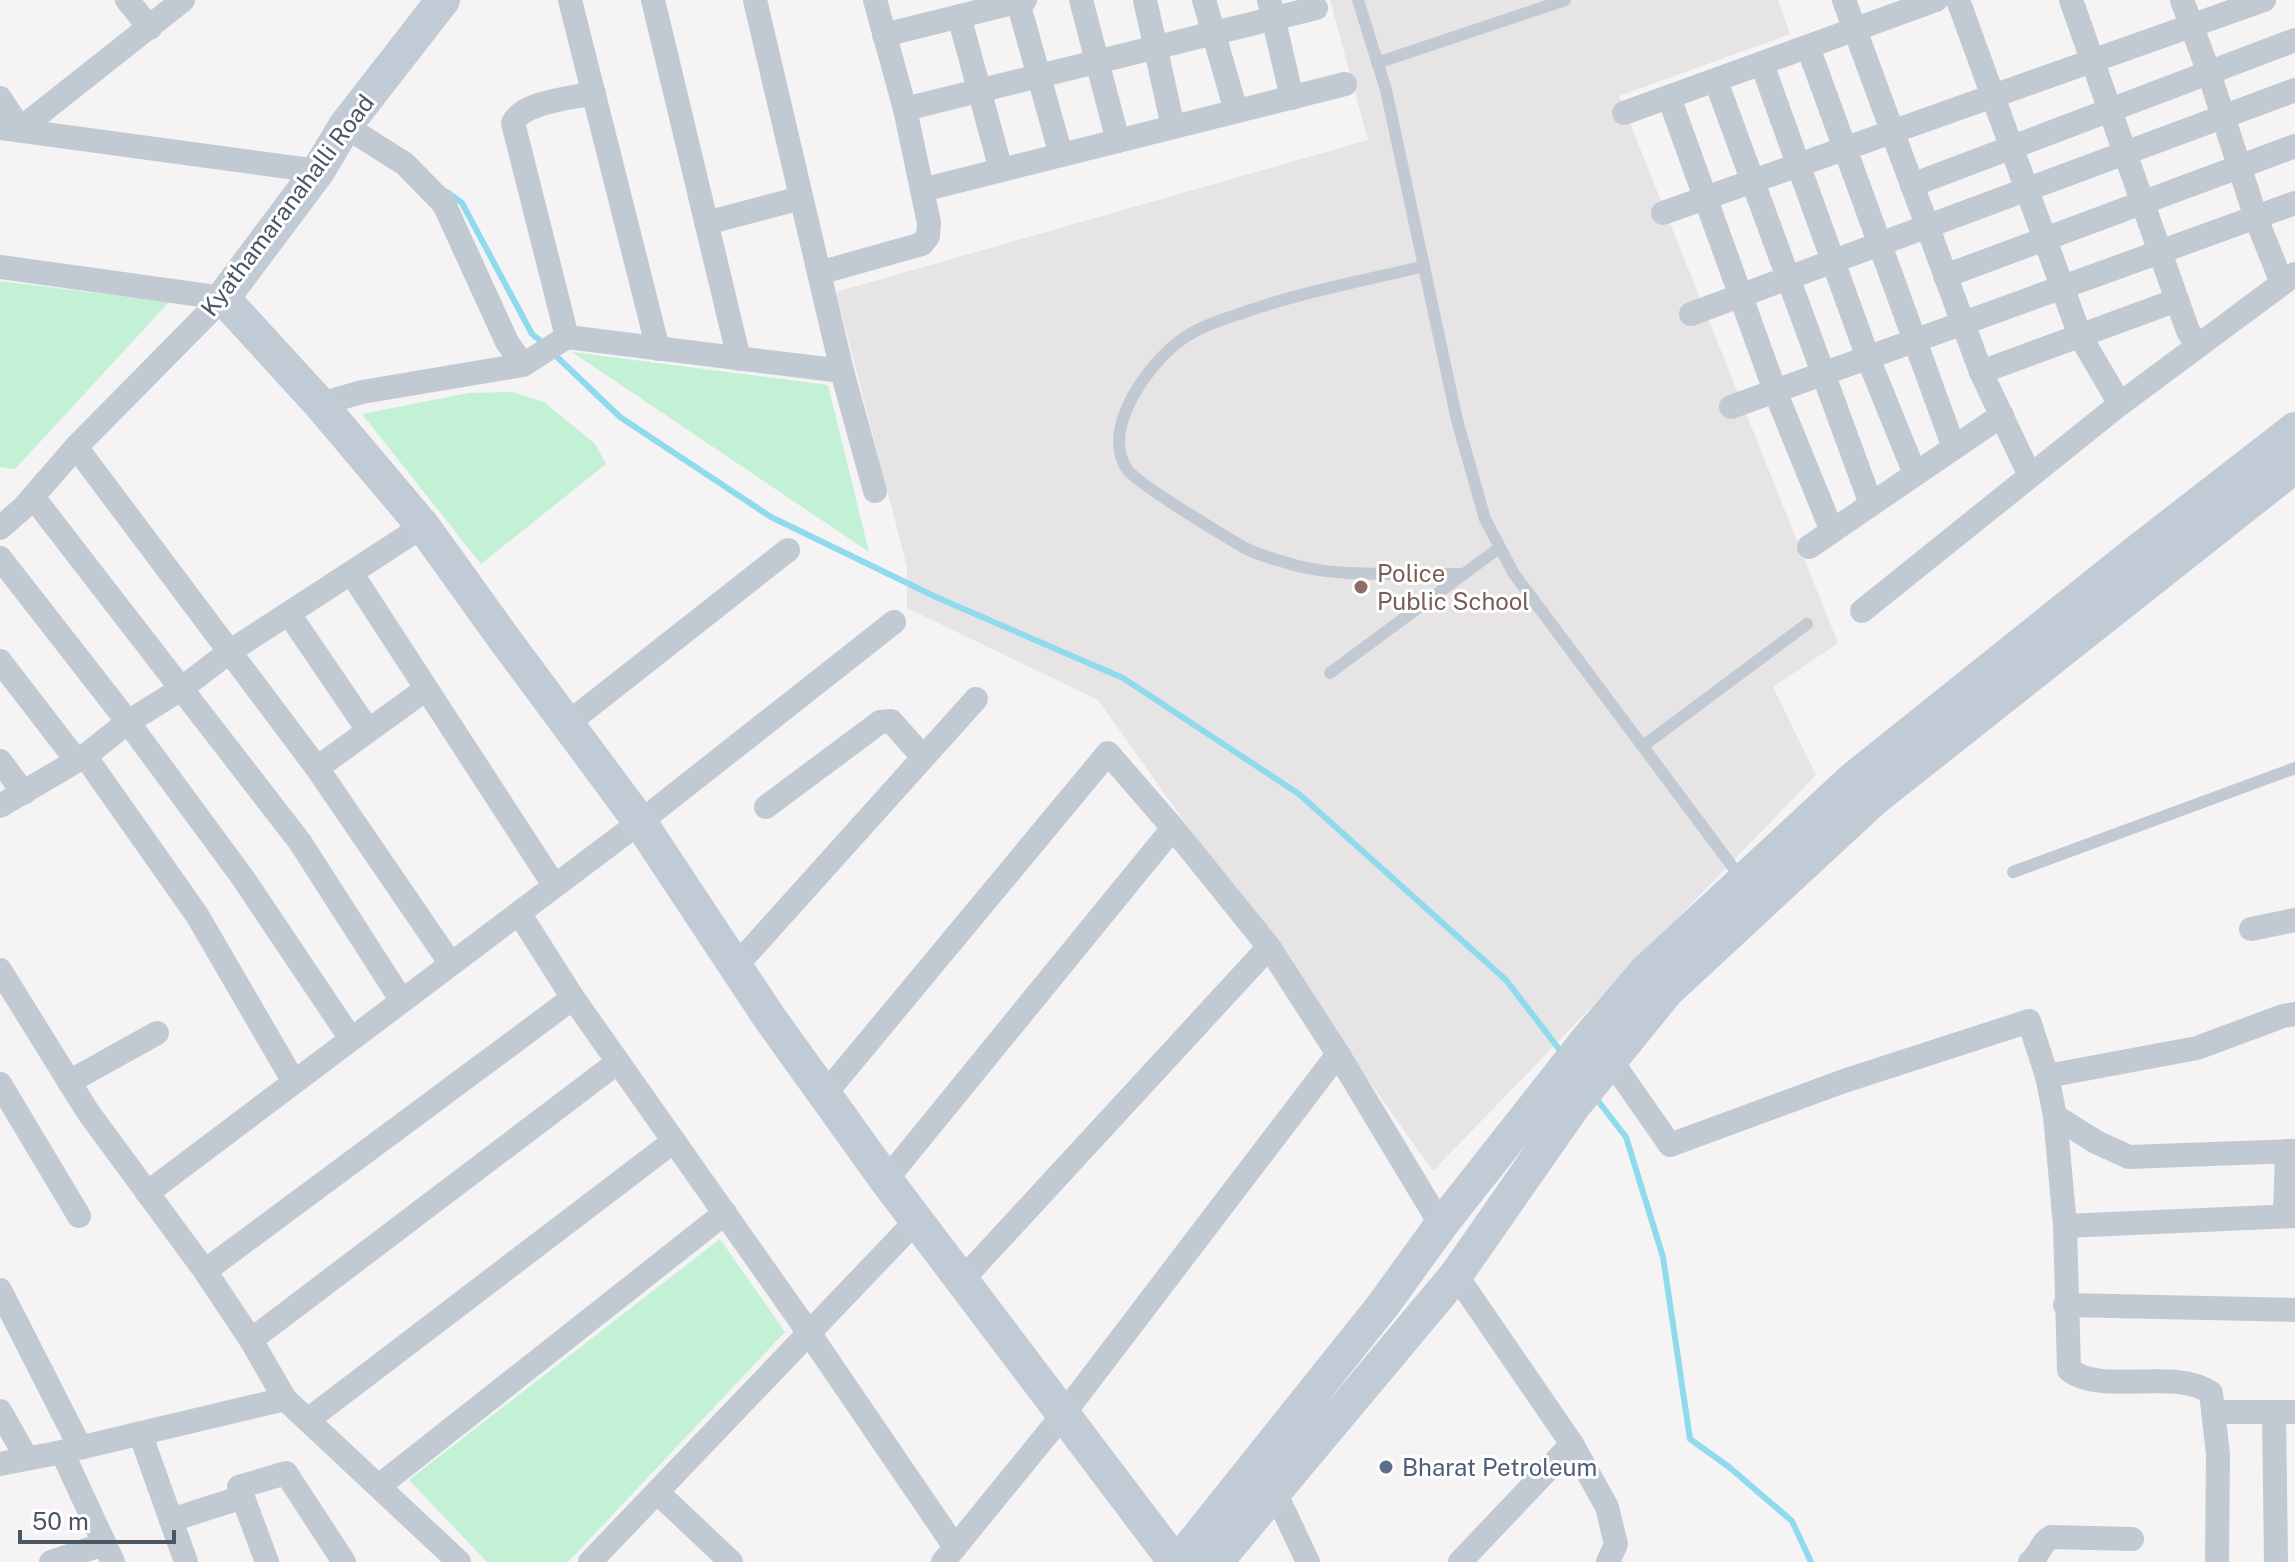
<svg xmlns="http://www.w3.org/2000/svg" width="2295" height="1562" font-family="'Public Sans',sans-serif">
<rect width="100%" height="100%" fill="#f5f3f3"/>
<path fill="#e6e4e5" d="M1330 0H1778L1790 34 1619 96 1838 643 1773 687 1816 775 1433 1171 1098 700 907 608V567L836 292 1368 140Z"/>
<g fill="#c3f1d5">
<path d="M0 281 169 302 15 469 0 467Z"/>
<path d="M572 352 828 385 869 552Z"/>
<path d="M512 392 544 402 595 444 606 464 481 564 362 414 469 393Z"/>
<path d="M720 1239 785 1332 568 1562H487L409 1480Z"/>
</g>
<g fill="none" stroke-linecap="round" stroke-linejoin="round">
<g stroke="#90daee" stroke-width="6">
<path d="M447 192 462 203 532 334 543 343"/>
<path d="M554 354 620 417 771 517 936 597 1123 678 1299 794 1506 980 1562 1053"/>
<path d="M1595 1097 1626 1137 1663 1257 1690 1439 1729 1467 1792 1521 1811 1562"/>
</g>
<g stroke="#c1cad2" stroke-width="12">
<path d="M1358 0 1386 90 1457 420 1485 519 1514 574 1741 878"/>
<path d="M1377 63 1565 0"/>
<path d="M1424 266C1363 281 1301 292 1242 313 1221 320 1199 327 1181 340 1149 363 1100 429 1127 469 1137 484 1223 535 1243 547 1257 555 1278 560 1294 565 1341 578 1414 573 1464 574"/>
<path d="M1330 673 1499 548"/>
<path d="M1643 746 1807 624"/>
<path d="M2013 872 2295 768"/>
</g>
<g stroke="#c1cad2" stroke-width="24">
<path d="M127 0 150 28"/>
<path d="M570 0 658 349"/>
<path d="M653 0 739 359"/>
<path d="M755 0 842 371 875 491"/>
<path d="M1081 0 1118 141"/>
<path d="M1145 0 1173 127"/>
<path d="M1204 0 1236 111"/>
<path d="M1269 0 1292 98"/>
<path d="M1844 0 1981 372 2030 476"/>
<path d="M1958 0 2080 336 2120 404"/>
<path d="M2071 0 2177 300 2188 331 2198 346"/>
<path d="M2182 0 2209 73 2256 218 2282 283"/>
<path d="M1018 2 1061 155"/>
<path d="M959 16 1001 170"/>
<path d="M884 35 1025 0"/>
<path d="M1808 47 1954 448"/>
<path d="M1762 64 1868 358 1915 474"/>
<path d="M1716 81 1871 504"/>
<path d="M1669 97 1775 391 1832 531"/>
<path d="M0 98 20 129 183 0"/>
<path d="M905 109 1316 8"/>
<path d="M1624 113 1936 0"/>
<path d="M345 126 405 164 444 204 507 342 523 365"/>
<path d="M0 128 318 171"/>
<path d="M1912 185 2295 40"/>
<path d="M922 190 1345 84"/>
<path d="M1663 213 2264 0"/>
<path d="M706 223 801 198"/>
<path d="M0 267 223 298"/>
<path d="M819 273 922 244 928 236 929 223 905 109 875 0"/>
<path d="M1945 276 2295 146"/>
<path d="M1691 314 2295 90"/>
<path d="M567 337 513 123C522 102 572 98 594 93"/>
<path d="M1981 372 2177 300"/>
<path d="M320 404 362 392 523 365 567 337 842 371"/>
<path d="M1731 407 2295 203"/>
<path d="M76 447 317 768 451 964"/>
<path d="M33 497 300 842 402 1001"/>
<path d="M0 528 23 508 76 447 223 298"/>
<path d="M1809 547 2002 415"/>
<path d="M0 558 128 722 243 878 351 1039"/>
<path d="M352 574 554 885"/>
<path d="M1862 611 2120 404 2295 274"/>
<path d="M289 614 368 730"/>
<path d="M0 661 77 761"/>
<path d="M567 724 788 550"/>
<path d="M85 756 197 915 294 1082"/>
<path d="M0 761 24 793"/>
<path d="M317 768 426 689"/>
<path d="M0 806 85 756 128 722 181 689 229 652 423 526"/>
<path d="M766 807 880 722 891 721 923 757"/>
<path d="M519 913 573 998 809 1333 955 1547"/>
<path d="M2251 929 2295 920"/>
<path d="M735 967 976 699"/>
<path d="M0 970 88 1112 205 1271 251 1340 285 1399 459 1562"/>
<path d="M1610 1059 1670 1145 1844 1081 2029 1021 2047 1076 2055 1116 2096 1142 2129 1157 2295 1151"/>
<path d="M2047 1076 2197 1048 2283 1016 2295 1014"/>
<path d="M69 1082 157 1033"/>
<path d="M0 1084 79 1216"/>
<path d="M825 1094 1108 753 1173 828 1269 947 1338 1054 1441 1225"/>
<path d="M2055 1116 2065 1226 2069 1370C2104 1396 2175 1367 2211 1393L2218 1454 2217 1562"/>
<path d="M886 1180 1173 828"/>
<path d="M147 1193 640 822 894 622"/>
<path d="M2285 1215 2287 1151"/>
<path d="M2065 1226 2295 1216"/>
<path d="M205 1271 573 998"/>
<path d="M1456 1275 1572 1444 1607 1507 1616 1544 1608 1562"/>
<path d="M962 1280 1269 947"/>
<path d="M0 1290 80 1447"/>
<path d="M2065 1305 2295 1310"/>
<path d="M251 1340 618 1062"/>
<path d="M0 1411 26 1457"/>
<path d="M2213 1412H2295"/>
<path d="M2274 1414 2276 1562"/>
<path d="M309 1419 674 1141"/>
<path d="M140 1433 186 1562"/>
<path d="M62 1452 113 1562"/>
<path d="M0 1464 62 1452 285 1399"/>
<path d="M379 1486 725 1213"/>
<path d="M1274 1490 1308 1562"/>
<path d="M657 1492 731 1562"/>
<path d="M171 1520 243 1497"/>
<path d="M51 1562 104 1544"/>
<path d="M267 1562 239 1487 286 1473 344 1562"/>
<path d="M590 1562 916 1221"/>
<path d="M943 1562 1062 1416 1338 1054"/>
<path d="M1460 1562 1572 1444"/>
<path d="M2030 1562C2040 1555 2040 1543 2051 1537L2132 1539"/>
</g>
<g stroke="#c1cbd6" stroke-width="34">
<path d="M443 0 345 126 318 171 223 298 320 404 423 526 505 640 640 822 769 1017 886 1180 1175 1562"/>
<path d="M1178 1562 1384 1304 1441 1225 1586 1041 1646 971 1854 778 2139 550 2295 429"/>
<path d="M1216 1562 1456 1275 1573 1107 1667 991 1873 800 2295 466"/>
</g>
</g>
<circle fill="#8d6e63" stroke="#fff" stroke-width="3" cx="1361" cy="587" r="8"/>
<circle fill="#5c6f8a" stroke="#fff" stroke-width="3" cx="1386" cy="1467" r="8"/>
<g text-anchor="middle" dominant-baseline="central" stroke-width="6" stroke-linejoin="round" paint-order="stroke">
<g font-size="24" fill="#4a5661" stroke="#fff">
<text transform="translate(287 205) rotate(-53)">Kyathamaranahalli Road</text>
</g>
<g font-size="24" fill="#785e54" stroke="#fff" text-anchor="start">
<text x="1377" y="573">Police<tspan x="1377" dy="28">Public School</tspan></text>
</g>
<g font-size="24" fill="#4e5e75" stroke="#fff" text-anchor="start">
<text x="1402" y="1467">Bharat Petroleum</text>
</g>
</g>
<path d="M20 1530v12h154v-12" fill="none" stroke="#4a5661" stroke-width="4"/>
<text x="32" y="1530" font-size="24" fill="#4a5661" stroke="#ffffff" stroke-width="6" paint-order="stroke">50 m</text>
</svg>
